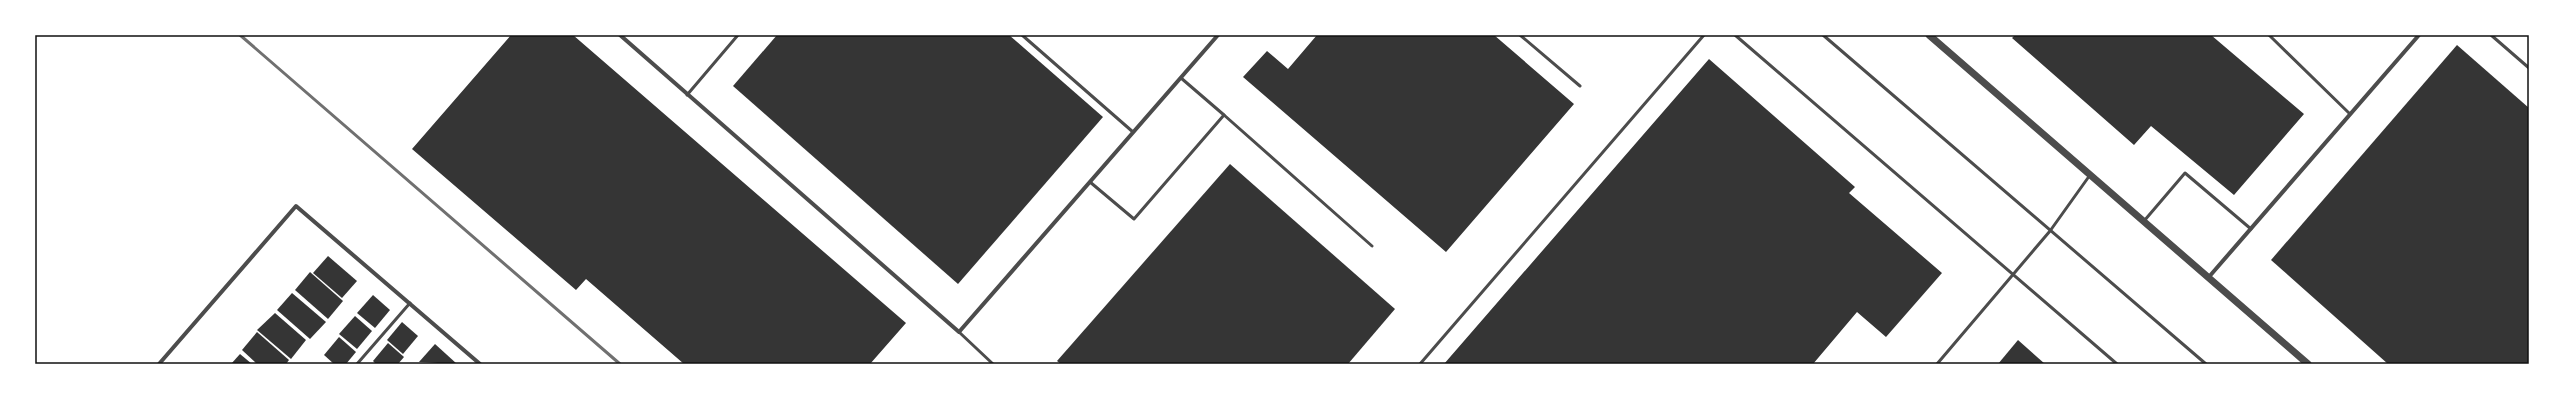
<svg xmlns="http://www.w3.org/2000/svg" width="2564" height="399" font-family="Overpass,sans-serif">
<rect width="100%" height="100%" fill="#fff"/>
<g fill="#353535">
<path d="M511 35H573L906 323 870 364H684L586 279 576 290 412 149Z"/>
<path d="M777 35H1009L1103 117 958 284 733 86Z"/>
<path d="M1317 35H1494L1574 104 1446 252 1243 77 1267 51 1288 69Z"/>
<path d="M2015 35H2211L2304 114 2234 195 2151 126 2134 145 2012 38Z"/>
<path d="M2457 45 2529 108V364H2388L2271 260Z"/>
<path d="M1709 59 1855 187 1849 193 1942 273 1886 337 1857 312 1813 364H1444Z"/>
<path d="M1230 164 1395 309 1348 364H1061L1057 361Z"/>
<path d="M328 256 357 281 342 298 313 273Z"/>
<path d="M310 272 343 301 328 319 295 290Z"/>
<path d="M292 293 326 322 310 339 277 310Z"/>
<path d="M373 295 390 310 375 328 357 313Z"/>
<path d="M275 313 306 340 291 359 257 330Z"/>
<path d="M355 316 372 331 357 349 339 334Z"/>
<path d="M402 322 418 336 403 354 387 340Z"/>
<path d="M257 332 289 360 286 364H257L242 350Z"/>
<path d="M339 337 356 352 346 364H334L324 355Z"/>
<path d="M2018 340 2045 364H1998Z"/>
<path d="M388 343 404 357 398 364H376L373 361Z"/>
<path d="M435 344 457 364 419 362Z"/>
<path d="M240 354 252 364H231Z"/>
</g>
<g fill="none" stroke-linecap="round" stroke-linejoin="round">
<g stroke="#4c4c4c" stroke-width="3">
<path d="M1022 35 1133 132"/>
<path d="M1520 35 1580 86"/>
<path d="M1735 35 2117 364"/>
<path d="M1823 35 2206 364"/>
<path d="M2269 35 2350 114"/>
<path d="M2491 35 2529 68"/>
<path d="M687 95 738 35"/>
<path d="M1224 115 1372 246"/>
<path d="M1090 182 1134 219 1224 115 1181 78"/>
<path d="M2144 221 2185 173 2251 229"/>
<path d="M959 332 993 364"/>
<path d="M357 364 410 303"/>
<path d="M1420 364 1704 35"/>
<path d="M1937 364 2050 231 2090 175"/>
</g>
<g stroke="#4c4c4c" stroke-width="4">
<path d="M620 35 959 332 1218 35"/>
<path d="M2208 278 2419 35"/>
<path d="M159 364 296 206 480 364"/>
</g>
<path stroke="#4c4c4c" stroke-width="7" d="M1929 35 2308 364"/>
<path stroke="#707070" stroke-width="3" d="M240 35 620 364"/>
</g>
<rect width="2564" height="399" fill="none" stroke="#ffffff" stroke-width="72"/>
<rect x="36" y="36" width="2492" height="327" fill="none" stroke="#111" stroke-width="1.5"/>
</svg>
